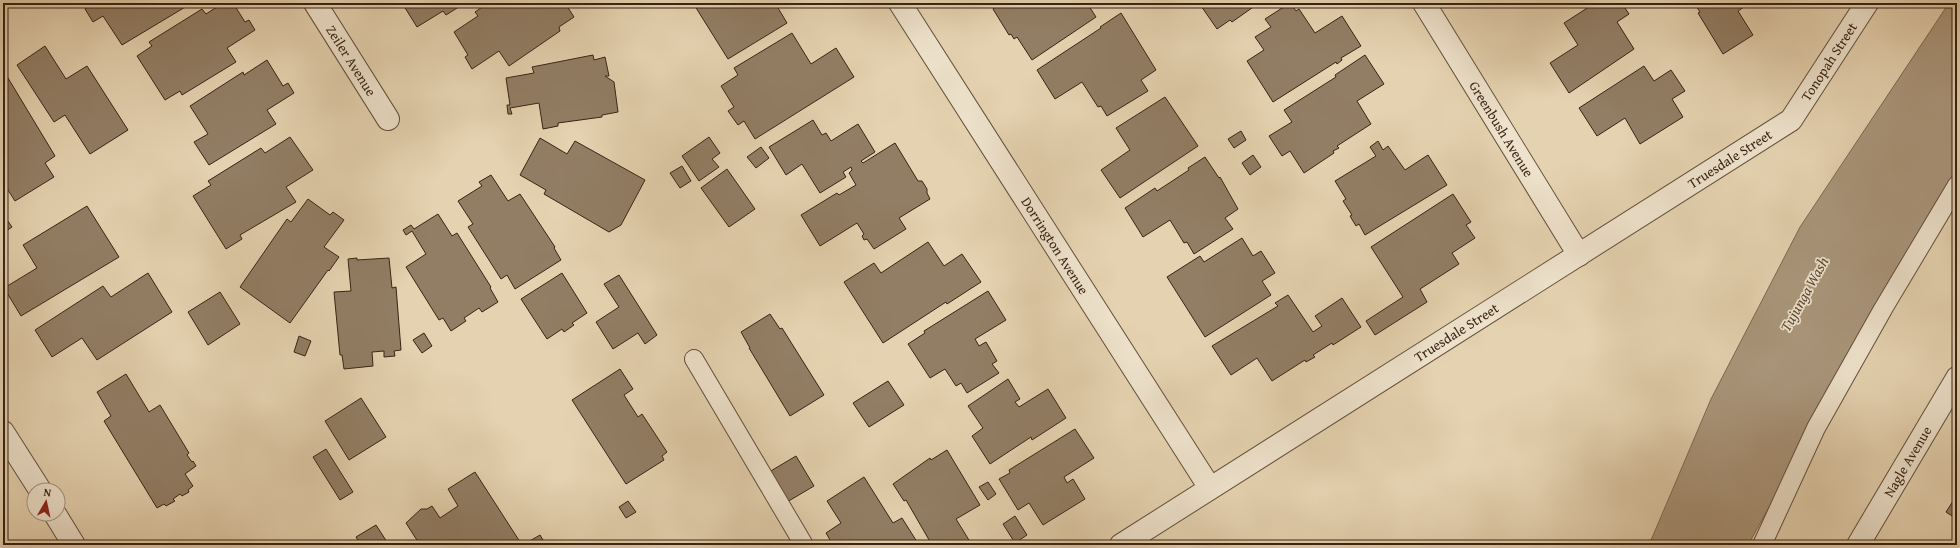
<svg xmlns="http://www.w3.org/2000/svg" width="1960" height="548" font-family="'Gentium Book Plus',serif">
<rect width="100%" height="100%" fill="#e5d2b0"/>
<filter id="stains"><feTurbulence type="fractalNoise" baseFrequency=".005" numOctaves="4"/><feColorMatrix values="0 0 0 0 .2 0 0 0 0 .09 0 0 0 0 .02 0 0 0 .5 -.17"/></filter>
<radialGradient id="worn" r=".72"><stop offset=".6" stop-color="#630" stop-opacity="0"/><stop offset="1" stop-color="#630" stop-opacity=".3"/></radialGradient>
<path fill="#aa967b" stroke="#7c6852" d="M1949 3H1957V170L1748 545H1649L1711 399 1800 227Z"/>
<g fill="#927e65" stroke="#382314">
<path d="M94 3H192L122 45 103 16 93 22 85 9Z"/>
<path d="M223 3H233L245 22 249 20 255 30 227 48 236 62 182 95 180 91 165 100 137 56 152 46 149 42 202 9 206 14Z"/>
<path d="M402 3H465L446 15 443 11 417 27Z"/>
<path d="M488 3H565L574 17 559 27 560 31 509 66 499 51 472 69 465 57 468 55 454 32 478 16 475 12Z"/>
<path d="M693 3H775L787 23 728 59Z"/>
<path d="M991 3H1087L1096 17 1032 60 1017 37 1014 39 1011 34 1009 35 993 9 994 8Z"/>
<path d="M1199 3H1259L1232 22 1230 20 1217 29Z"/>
<path d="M1290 3 1296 11 1299 9 1315 33 1342 16 1361 46 1341 58 1342 60 1337 64 1336 62 1273 102 1247 61 1264 50 1255 37 1271 27 1265 19Z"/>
<path d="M1595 3H1633L1625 8 1629 14 1617 22 1634 49 1569 93 1550 63 1578 45 1564 23Z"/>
<path d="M1694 3H1750L1738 11 1753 35 1723 54 1698 13 1700 12Z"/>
<path d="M1121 13 1156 70 1141 80 1148 91 1107 116 1101 106 1098 107 1082 82 1055 99 1037 70 1101 28 1100 27Z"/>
<path d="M792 33 811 64 836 48 854 77 755 139 744 121 738 125 728 111 734 107 721 86 738 75 734 68Z"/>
<path d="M45 46 66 79 87 66 128 130 90 154 65 115 54 122 17 65Z"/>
<path d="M593 55 594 60 605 57 609 76H605L614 82 618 112 602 115V117L558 123V126L543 129 539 103 510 108 512 114H508L507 105H510L506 78 534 73 532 67Z"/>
<path d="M1365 55 1384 84 1357 101 1371 124 1337 146 1339 148 1333 151 1334 153 1304 173 1290 151 1282 156 1269 136 1292 122 1284 110 1336 77 1335 75Z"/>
<path d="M267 60 283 86 288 83 294 93 267 110 276 124 209 165 194 142 208 134 190 106 243 72 244 75Z"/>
<path d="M1644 66 1654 81 1671 70 1685 91 1672 99 1683 117 1640 144 1625 118 1597 136 1579 108Z"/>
<path d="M5 73 55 156 45 163 54 177 15 201 3 182V74Z"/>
<path d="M1165 97 1198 146 1120 198 1101 170 1130 150 1116 128Z"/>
<path d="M813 120 822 135 826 133 831 141 858 124 875 152 861 161 863 163 895 143 918 181H922L927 189V193L930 199 899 218 906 229 874 249 867 239 864 240 862 236 864 234 857 223 820 246 801 215 837 193 839 195 856 185 849 173 852 170 851 167 843 172 846 177 820 193 802 164 786 175 769 147Z"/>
<path d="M1241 131 1246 140 1234 148 1228 139Z"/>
<path d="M290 137 313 170 286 187 296 202 240 235 242 239 226 249 193 196 211 185 208 181 261 148 265 153Z"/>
<path d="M709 137 720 153 712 159 719 167 699 181 682 156Z"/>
<path d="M540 138 567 154 575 141 645 180 621 225 609 232 544 194 546 190 520 175Z"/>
<path d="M1378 141 1383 150 1388 146 1405 170 1428 155 1447 185 1365 235 1359 224 1356 226 1350 216 1352 215 1343 201 1346 199 1335 181 1376 156 1370 147Z"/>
<path d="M761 147 769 158 756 168 747 157Z"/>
<path d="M1253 155 1261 167 1250 175 1242 163Z"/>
<path d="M1205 157 1219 178 1220 177 1238 209 1225 218 1233 229 1194 254 1187 242 1184 243 1170 220 1143 237 1125 208 1155 188 1157 191 1189 170 1188 168Z"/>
<path d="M682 166 691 181 680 188 670 173Z"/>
<path d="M727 169 755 209 729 227 701 188Z"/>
<path d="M491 175 508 201 520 194 555 247 554 248 561 260 515 289 507 275 501 279 468 227 473 224 458 201 482 186 479 182Z"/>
<path d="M1453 194 1471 222 1466 225 1475 238 1452 253 1459 264 1420 289 1427 302 1375 335 1366 321 1403 297 1371 247Z"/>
<path d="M308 199 330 215 333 212 344 220 324 247 339 257 329 271 328 270 290 323 240 287 287 219 291 222Z"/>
<path d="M87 206 119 257 21 316 4 288 37 268 23 245Z"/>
<path d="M438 214 452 236 457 233 491 287 490 288 498 302 482 312 479 308 464 318 466 321 451 331 443 318 439 320 406 267 426 254 412 231 406 235 403 230 411 225 414 229Z"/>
<path d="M5 217 12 227 3 233V218Z"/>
<path d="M1242 238 1253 256 1261 251 1275 273 1262 281 1271 295 1205 337 1167 277 1200 256 1204 262Z"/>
<path d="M928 242 944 266 962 254 981 282 947 304 946 302 883 343 844 282 874 263 881 273Z"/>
<path d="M357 258V260L389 258 392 288 396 287 401 350 394 351 395 356 384 357V351L372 352 373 366 344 369 342 355H340L334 292 351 291 348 259Z"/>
<path d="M148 273 172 312 97 360 82 338 52 357 35 330 103 286 111 297Z"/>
<path d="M562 273 587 313 572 323 574 325 564 332 562 329 547 339 521 299Z"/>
<path d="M619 275 657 335 645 344 638 333 613 349 596 322 619 307 604 284Z"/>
<path d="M988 291 1006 320 975 339 979 346 986 342 997 361 992 364 999 373 967 393 961 383 956 386 945 369 930 378 908 344 925 333 924 331Z"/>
<path d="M220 292 240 324 208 345 188 312Z"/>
<path d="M1288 295 1313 332 1322 326 1315 316 1342 298 1361 327 1333 345 1332 343 1313 355 1315 357 1306 362 1305 360 1272 381 1257 358 1231 375 1212 346 1278 306 1275 303Z"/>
<path d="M770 314 780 329 782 328 824 395 790 416 749 348H750L741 332Z"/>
<path d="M424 333 432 346 422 353 413 340Z"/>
<path d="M299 336 311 341 305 356 294 352Z"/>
<path d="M620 369 633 389 624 395 638 417 642 414 667 452 662 456 664 460 626 484 572 400Z"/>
<path d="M126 374 149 412 160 405 189 453 187 455 192 462 193 461 196 466 185 474 193 486 188 490 189 492 182 496 180 494 173 499 175 501 166 506 164 504 157 508 104 421 111 416 97 392Z"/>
<path d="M1008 379 1020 399 1015 402 1019 407 1048 389 1066 418 1032 440 1031 437 990 464 972 436 983 428 968 406Z"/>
<path d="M888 381 904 405 869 427 853 403Z"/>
<path d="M361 398 386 437 349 460 325 421Z"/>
<path d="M1075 429 1094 458 1064 477 1067 483 1073 479 1085 499 1043 525 1029 503 1018 510 999 479 1010 473 1009 470Z"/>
<path d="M326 449 353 492 340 500 313 457Z"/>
<path d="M947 450 980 505 956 519 972 545H932L906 500 904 501 893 484 930 458 931 460Z"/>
<path d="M796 456 814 486 787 502 769 472Z"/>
<path d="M475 472 522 545H420L406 523 421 509H427L432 506 440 518 458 506 448 489Z"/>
<path d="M864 477 893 523 902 518 919 545H833L826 533 841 523 827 501Z"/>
<path d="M988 482 996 494 988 500 979 487Z"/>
<path d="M1957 495V519L1946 512Z"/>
<path d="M628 501 636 512 626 518 619 507Z"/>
<path d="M1015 516 1027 535 1015 543 1003 524Z"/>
<path d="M376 525 389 545H361L356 537Z"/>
<path d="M540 535 546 545H529L528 542Z"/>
</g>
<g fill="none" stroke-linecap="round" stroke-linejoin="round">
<g stroke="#634f3b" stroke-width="20">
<g id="lane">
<path d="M694 359 804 545"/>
<path d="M1762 545 1816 428 1883 309 1957 185"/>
</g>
</g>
<g stroke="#634f3b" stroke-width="24">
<g id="street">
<path id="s1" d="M315 3 388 119"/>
<path id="s2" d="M900 3 1210 488"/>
<path id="s3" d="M1424 3 1579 255"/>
<path d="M3 432 40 490"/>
<path d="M55 514 74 545"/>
<path id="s4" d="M1121 545 1791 120 1867 3"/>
<path id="s5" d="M1858 545 1957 378"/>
</g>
</g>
<use href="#lane" stroke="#eee2cc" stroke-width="18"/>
<use href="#street" stroke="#eee2cc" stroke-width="22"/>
</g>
<g text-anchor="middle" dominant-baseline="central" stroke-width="3.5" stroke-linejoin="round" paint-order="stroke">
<g font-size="14" fill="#382314" stroke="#eee2cc">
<text stroke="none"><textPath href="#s1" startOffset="68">Zeiler Avenue</textPath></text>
<text stroke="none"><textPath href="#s4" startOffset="863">Tonopah Street</textPath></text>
<text stroke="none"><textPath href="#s3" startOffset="148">Greenbush Avenue</textPath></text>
<text stroke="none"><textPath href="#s4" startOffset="721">Truesdale Street</textPath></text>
<text stroke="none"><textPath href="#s2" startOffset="288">Dorrington Avenue</textPath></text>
<text stroke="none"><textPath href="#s4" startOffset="397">Truesdale Street</textPath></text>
<text stroke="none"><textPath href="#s5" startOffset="97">Nagle Avenue</textPath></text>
</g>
<g font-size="15" font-style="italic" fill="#5a4633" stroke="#eee2cc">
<text transform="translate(1804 294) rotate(-61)">Tujunga Wash</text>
</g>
</g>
<rect width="1960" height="548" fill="none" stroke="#e5d2b0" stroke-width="16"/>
<rect x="4" y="4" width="1952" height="540" fill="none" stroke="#382314" stroke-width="2"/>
<rect x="8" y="8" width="1944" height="532" fill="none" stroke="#382314"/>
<g transform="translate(46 502) rotate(9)"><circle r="19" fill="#eee2cc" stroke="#a59682"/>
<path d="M0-3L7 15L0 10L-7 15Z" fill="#8f2418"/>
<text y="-6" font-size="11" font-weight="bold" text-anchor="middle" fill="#382314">N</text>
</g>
<rect width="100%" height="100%" filter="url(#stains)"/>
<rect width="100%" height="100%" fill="url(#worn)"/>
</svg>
